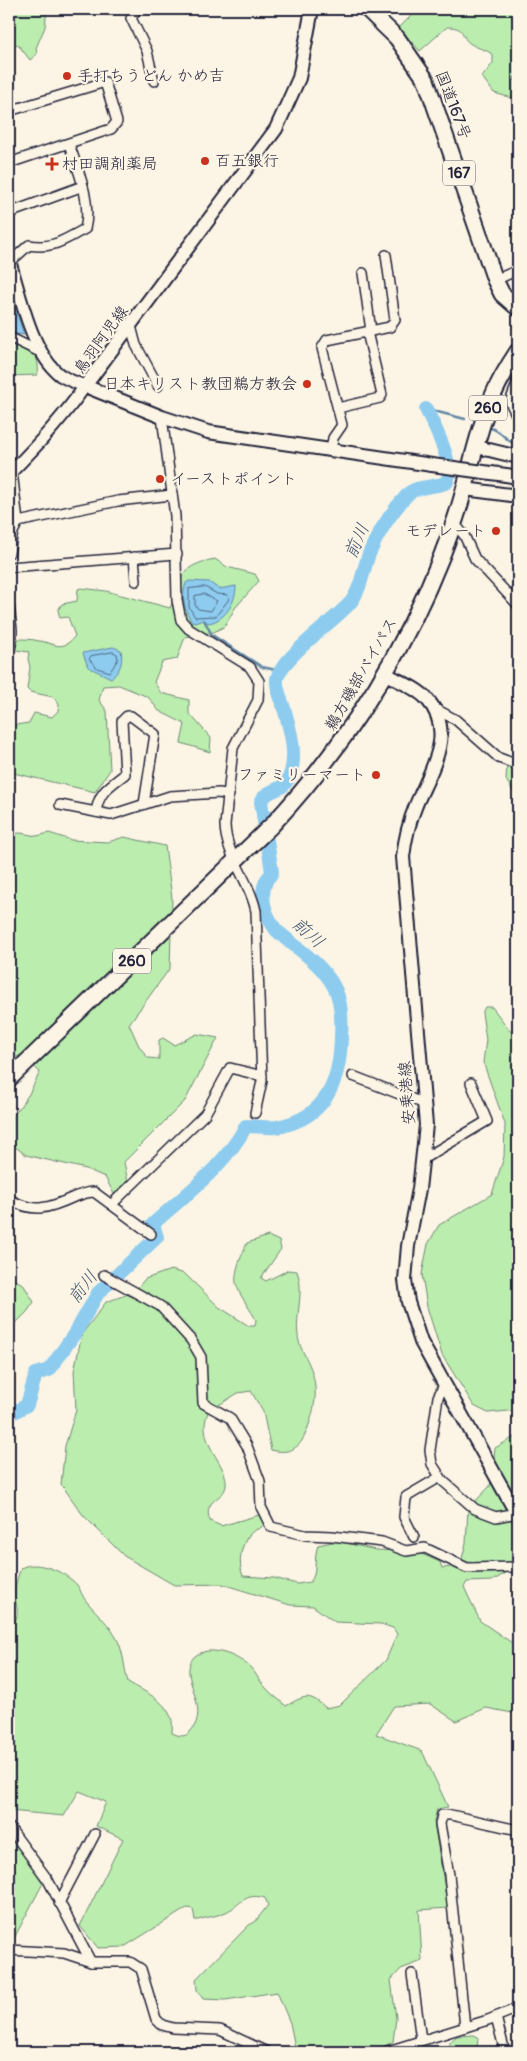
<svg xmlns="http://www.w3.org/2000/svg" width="527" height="2061" font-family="Pangolin,'Klee One',sans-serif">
<rect width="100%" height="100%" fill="#fcf5e5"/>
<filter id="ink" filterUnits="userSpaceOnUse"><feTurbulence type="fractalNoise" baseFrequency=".02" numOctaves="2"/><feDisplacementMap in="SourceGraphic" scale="10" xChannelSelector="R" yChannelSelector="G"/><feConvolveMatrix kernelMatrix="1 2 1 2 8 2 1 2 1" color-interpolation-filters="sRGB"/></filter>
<g filter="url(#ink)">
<g fill="#bbedae" stroke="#6e8874">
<path d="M9 9H47L45 27 36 48 37 54 30 60 19 46 9 41Z"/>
<path d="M418 9H518V77H515V95L512 98 494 93 482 77 493 63V55C486 49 479 49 471 44 459 37 468 27 447 27L420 51 399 28Z"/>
<path d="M9 334 17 340H28C32 350 42 364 37 375L9 376Z"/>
<path d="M215 559 227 567 255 574 259 581 235 608 225 626 214 632 185 637 177 659 162 662 154 682 161 693 189 700V713L211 738 210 752 181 743 185 724 159 711 148 697 119 685 103 686 99 700 107 711 110 770 95 792 9 772V723L15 725 29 723 34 713 52 717 58 711 59 704 53 697 30 692 27 689 30 667 28 659 29 652 16 650 15 647 18 639C25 639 32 639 39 641 56 643 61 653 75 636L68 617 60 618 58 610 62 604 77 601 78 589 81 588 106 591 170 608C183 576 179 566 215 559Z"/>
<path d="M518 756V799L506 780 507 763Z"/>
<path d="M21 833 37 836 49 833 71 840 108 842 124 837 165 846 172 898 170 968 129 1024 139 1046 148 1058 159 1059V1040L163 1038 174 1045 197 1034 218 1038 185 1101 124 1162 128 1182 114 1194 105 1177 86 1169 26 1155 9 1142V1122L29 1094 40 1072 21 1055 9 1061V834Z"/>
<path d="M485 1007H492L518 1041V1410L488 1413 474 1406 442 1355 427 1307 422 1274 428 1244 439 1225 492 1194 504 1157 505 1124 483 1062 486 1040 482 1013Z"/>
<path d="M268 1236 279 1241 281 1249 261 1278 266 1281 288 1270 297 1271C305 1291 295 1314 298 1336 299 1346 305 1355 309 1364 320 1389 315 1411 305 1435 298 1450 288 1454 271 1450L263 1412 251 1391 238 1393 208 1412C195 1444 229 1463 226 1486 224 1500 202 1499 210 1521L221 1526 262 1514 266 1523C262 1529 254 1529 250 1534 240 1545 238 1564 243 1576L274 1578 297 1584 310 1582C318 1574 313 1558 318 1545L337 1541 376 1550 417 1552 440 1562 442 1568 452 1567 461 1562 466 1543 468 1509 490 1486 495 1448 518 1435V1566L492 1581 467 1582 464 1587 480 1621 518 1647V1714L486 1708 456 1721 430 1704 394 1706 376 1734 422 1751 448 1807 437 1809 434 1822 448 1908 419 1910 422 1961 401 1969 391 1980 396 2018 393 2042 371 2052H296L290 2023 277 1992 225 2000 203 1999 197 1990 196 1979 249 1925 255 1922 268 1905 265 1898C244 1892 241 1905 226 1912 218 1916 207 1917 198 1920H195L193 1909 187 1908 124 1947 98 1948 80 1926 123 1839 96 1826 106 1802 79 1791 64 1816 9 1811V1623L15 1622C20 1611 15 1604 15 1593 15 1584 18 1576 21 1568 36 1559 66 1572 77 1585 81 1590 82 1597 87 1602 99 1616 109 1623 118 1641 124 1654 124 1668 128 1682 144 1692 163 1698 171 1717 173 1721 172 1728 172 1733 179 1736 184 1738 190 1732 213 1707 176 1676 194 1657 209 1643 238 1656 250 1667 256 1673 260 1682 266 1688 272 1695 280 1700 286 1706 305 1695 309 1693 326 1708L340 1705 386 1660 397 1634 393 1628 381 1624 335 1622 313 1606 290 1605 222 1584 174 1585 124 1556 83 1515 61 1484 65 1446 76 1410 74 1371 82 1334 106 1302 134 1292 145 1279 171 1270 185 1274 219 1307 249 1326H255L256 1320C251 1310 242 1299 238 1289 231 1276 242 1255 247 1243Z"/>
<path d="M9 1277 23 1284 34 1302 27 1312 9 1330Z"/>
<path d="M9 1832 43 1883 10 1946H9Z"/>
<path d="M474 2035 478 2037 477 2052H450V2042L457 2036Z"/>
</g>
<g fill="#8eccef" stroke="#6388a7">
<path d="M15 308 24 335 9 333V310Z"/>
<path d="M189 581 209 582 219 589 236 586C236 602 225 621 208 623L204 620 197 622 191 621C184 607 181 598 186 583Z"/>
<path d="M113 647 121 650C123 661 121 671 111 678L88 667 83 653Z"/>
</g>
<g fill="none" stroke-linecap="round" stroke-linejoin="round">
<g stroke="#4d6683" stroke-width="1">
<path d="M205 587 217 594 228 595 229 599 216 616 195 617 189 607V589Z"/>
<path d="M204 594 217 601 211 611 198 609 195 605V596Z"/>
<path d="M113 652 117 654 118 659 110 672 97 668 89 659 91 656Z"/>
</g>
<g stroke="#6388a7" stroke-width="2.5">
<path d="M426 409 465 419"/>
<path d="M491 428C503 432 507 442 518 446"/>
<path d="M204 620 212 635 262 667 281 671"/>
</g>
<path stroke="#8eccef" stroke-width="14" d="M9 1415 27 1405 36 1374 49 1370 52 1366 77 1330 98 1293 157 1237 153 1224C186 1194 225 1166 246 1126 256 1126 267 1128 277 1127 326 1118 340 1082 341 1037 342 1020 342 1000 333 985 320 962 295 947 276 930 266 916 259 898 266 881 267 878 271 876 272 872L261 802C268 786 284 795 291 772 297 751 289 725 283 705 280 697 276 687 277 679 281 658 334 621 350 603 361 590 363 570 369 554 378 533 392 511 408 494 417 485 436 488 447 482 455 464 434 426 426 409"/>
<g stroke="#22223b" stroke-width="12">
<g id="minor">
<path d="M137 9 131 18 147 51 154 81"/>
<path d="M9 111 105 82 117 122 111 129 9 163"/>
<path d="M9 213 83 186"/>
<path d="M10 262 29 245C54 249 63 240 85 229 92 202 78 170 69 144"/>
<path d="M363 273 371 331"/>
<path d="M495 280 518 270"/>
<path d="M131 326 136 345 158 386"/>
<path d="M9 337 44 354"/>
<path d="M518 381 510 402 518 418"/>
<path d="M338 408 380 398 382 395 367 332"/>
<path d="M162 417 175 516 177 600 181 620 189 629 250 667 259 681 258 700 233 748 225 825C226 857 250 880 256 911L262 1081 255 1113"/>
<path d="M331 451 333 438 342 425 322 348 327 340 390 327 395 320 386 255"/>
<path d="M18 522 118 501 172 495"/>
<path d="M454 523 464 535 475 559 518 605"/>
<path d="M9 553 13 532 18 522 12 471"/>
<path d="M134 557 136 581"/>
<path d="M9 567 177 554"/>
<path d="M9 605 12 630 11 645"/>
<path d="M434 708 456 720 499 758 518 765"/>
<path d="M60 805 111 815 170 796 219 793 229 795"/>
<path d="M96 812C99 791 109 787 125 774L122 721 127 716H131L155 734 144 804"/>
<path d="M353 1076 425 1104"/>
<path d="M423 1159 487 1121 471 1083"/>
<path d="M9 1199C34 1214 50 1208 74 1197 81 1195 86 1192 94 1192L151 1234"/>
<path d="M112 1204 205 1114 230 1068 262 1076"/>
<path d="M104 1275 160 1306 191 1340 201 1357 203 1403 230 1418 247 1446 260 1481 261 1507 271 1527 305 1535 332 1536 382 1542 406 1551 425 1548 467 1568 518 1567"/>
<path d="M444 1385 438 1397 430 1450 432 1464 443 1481 475 1509 496 1517 517 1513"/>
<path d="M414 1537 404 1517 406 1497 440 1477"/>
<path d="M9 1827 48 1880 91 1962"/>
<path d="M59 1903 95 1834"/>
<path d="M9 1950 64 1953 91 1962H130L141 1969 156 2019 162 2025 173 2028 220 2030 267 2052"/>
<path d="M412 1974 421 2040"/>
<path d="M496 2017 505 2052"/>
<path d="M465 2027 449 1875 440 1824 442 1815H451L518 1830"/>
<path d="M385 2052 488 2020 518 2008"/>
</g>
</g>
<g stroke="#22223b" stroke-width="15">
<path id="tertiary" d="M9 259C20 293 31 352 60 375 68 380 76 383 85 386 62 419 37 446 9 474"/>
</g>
<g stroke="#22223b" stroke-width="16">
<g id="secondary">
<path d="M312 9 299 78 276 129 85 386 162 417 208 432 432 465"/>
<path d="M477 447 518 457"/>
<path d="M506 475 518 477"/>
<path d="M465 489 518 496"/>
<path d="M384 673C398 681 416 687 427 699 457 733 430 771 416 805 409 822 405 839 403 857L426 1125 419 1189 408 1246 405 1280 408 1302 421 1342 518 1516"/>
</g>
</g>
<g stroke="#22223b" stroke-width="19">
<g id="trunk">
<path d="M367 9 397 38 426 80 495 280 502 294 518 308"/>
<path d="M9 1079 272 825C353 738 414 636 454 523 468 484 475 437 491 400 498 383 508 366 518 351"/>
</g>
</g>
<use href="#minor" stroke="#fcf5e5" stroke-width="9"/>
<use href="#tertiary" stroke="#fcf5e5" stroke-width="11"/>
<use href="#secondary" stroke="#fcf5e5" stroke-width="12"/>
<use href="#trunk" stroke="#fcf5e5" stroke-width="15"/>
<g stroke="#22223b" stroke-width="16" stroke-linecap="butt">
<path id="secondary-bridge" d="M432 465 506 475"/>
</g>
<use href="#secondary-bridge" stroke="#fcf5e5" stroke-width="12"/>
</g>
</g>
<g fill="#c8321e" stroke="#fcf5e5" stroke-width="2">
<circle cx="67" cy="76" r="5"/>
<circle cx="205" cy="161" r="5"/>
<path d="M49.5 156.5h5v5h5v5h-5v5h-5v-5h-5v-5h5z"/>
<circle cx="307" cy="384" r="5"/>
<circle cx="160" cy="479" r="5"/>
<circle cx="496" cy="531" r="5"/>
<circle cx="376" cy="775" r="5"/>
</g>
<g text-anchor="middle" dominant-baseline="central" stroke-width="4.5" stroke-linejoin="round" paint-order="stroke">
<g fill="#fcf5e5" stroke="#63616e" stroke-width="1">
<rect x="443" y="160.5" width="32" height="25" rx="4"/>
<rect x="469" y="395.5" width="38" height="25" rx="4"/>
<rect x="113" y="948.5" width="38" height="25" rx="4"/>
</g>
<g font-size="15" font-weight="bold" fill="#22223b">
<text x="459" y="173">167</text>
<text x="488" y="408">260</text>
<text x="132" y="961">260</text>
</g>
<g font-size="16" fill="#22223b" stroke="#fcf5e5" text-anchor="start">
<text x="77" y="76">手打ちうどん かめ吉</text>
<text x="215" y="161">百五銀行</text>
<text x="62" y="164">村田調剤薬局</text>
<text x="297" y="384" text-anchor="end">日本キリスト教団鵜方教会</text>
<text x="170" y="479">イーストポイント</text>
<text x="486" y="531" text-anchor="end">モデレート</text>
<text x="366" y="775" text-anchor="end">ファミリーマート</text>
</g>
<g font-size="16" fill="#22223b" stroke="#fcf5e5">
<text transform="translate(453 105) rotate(69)">国道167号</text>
<text transform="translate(101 340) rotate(-54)">鳥羽阿児線</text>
<text transform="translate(361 674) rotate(-60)">鵜方磯部バイパス</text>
<text transform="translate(407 1093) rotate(-94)">安乗港線</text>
</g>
<g font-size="18" font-style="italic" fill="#425571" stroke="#fcf5e5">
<text transform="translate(357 541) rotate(-66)">前川</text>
<text transform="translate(308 933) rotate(42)">前川</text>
<text transform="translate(83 1287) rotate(-52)">前川</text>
</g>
</g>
<rect width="527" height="2061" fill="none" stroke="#fcf5e5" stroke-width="30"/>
<rect x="15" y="15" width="497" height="2031" fill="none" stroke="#22223b" stroke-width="2" filter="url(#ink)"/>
</svg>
